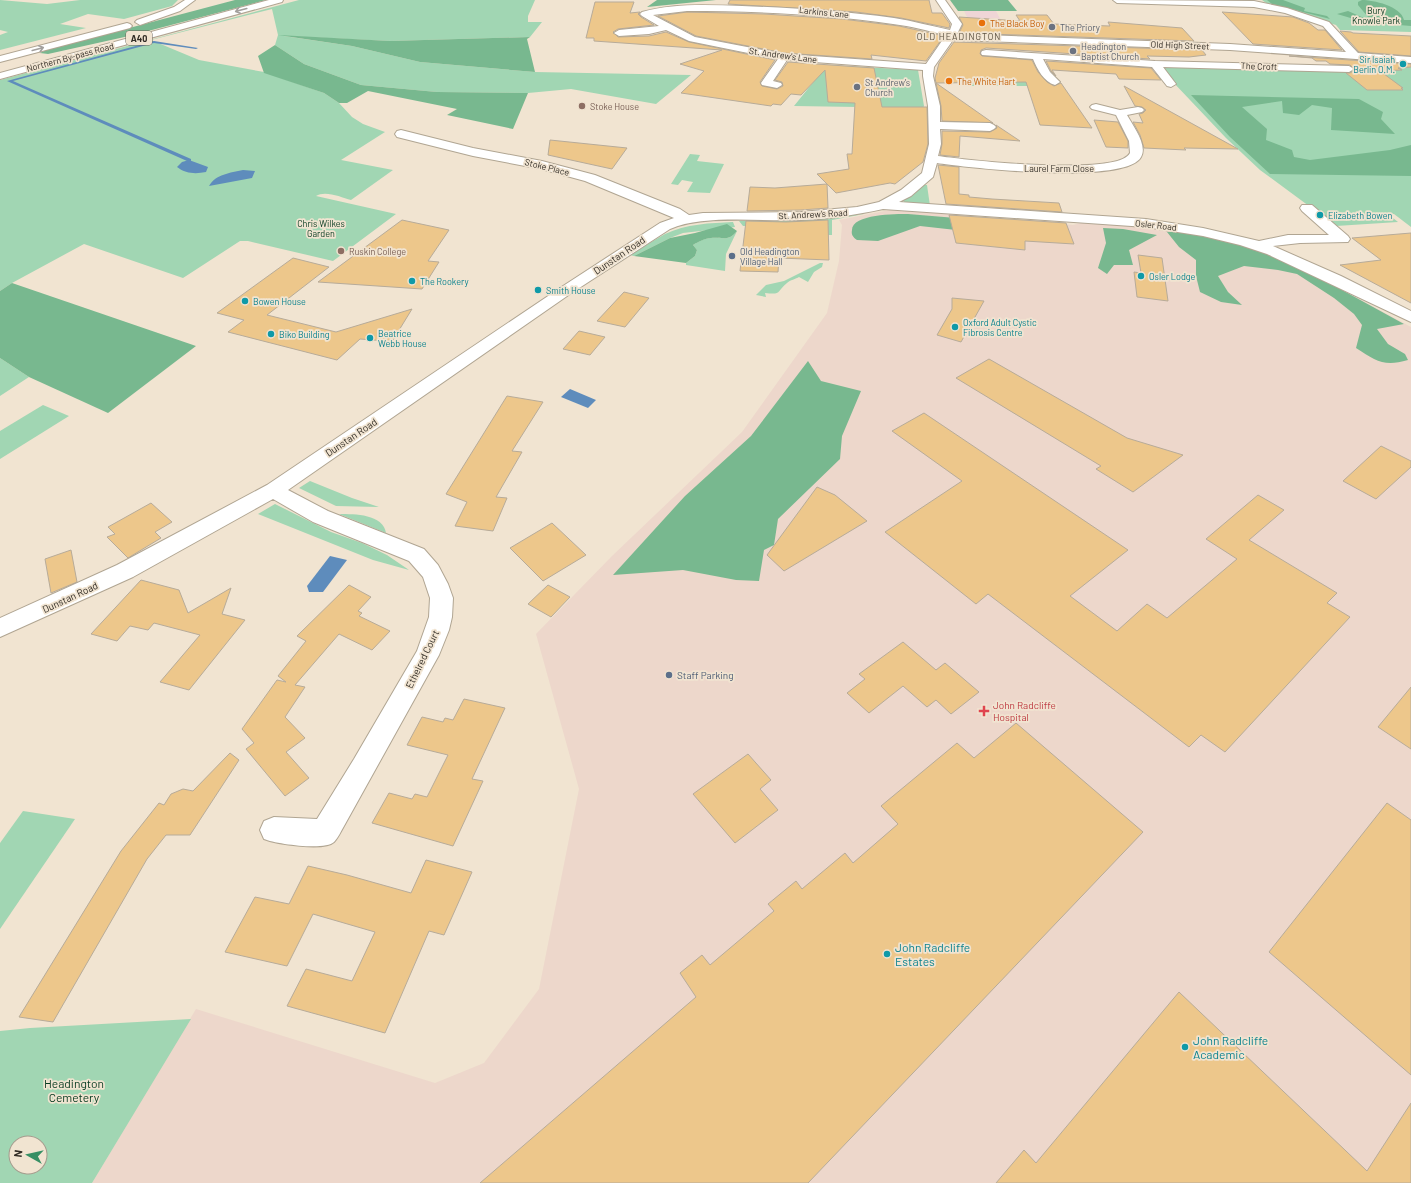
<svg xmlns="http://www.w3.org/2000/svg" width="1411" height="1183" font-family="Barlow,sans-serif">
<rect width="100%" height="100%" fill="#f1e4d1"/>
<path fill="#efd5d6" d="M964 11H996L1006 30 968 26 967 17Z"/>
<path fill="#edd7cb" d="M890 210 909 211 1073 225 1084 222 1146 226 1212 238 1248 247 1291 262 1411 327V1183H92L196 1009 435 1083 484 1063 539 989 579 789 536 634 612 556 742 432 827 313 839 261 842 225 839 220Z"/>
<g fill="#a1d6b3" fill-rule="evenodd">
<path d="M0 0 47 4 80 0H178L172 6 124 19 88 14 60 24 86 28 0 50V35L8 32 0 30Z"/>
<path d="M299 0H535L528 16V22H542L530 37 390 41 284 36 352 46 420 62 535 72 691 75 656 104 571 89 528 93 437 92 361 85 304 64 275 45 278 35 272 9 151 40 199 60 264 72 324 93 339 103 352 117 363 124 385 132 341 160 393 170 351 200C341 197 325 190 316 196L396 214 333 261 248 241H240L183 278 84 244 12 283 0 291V80Z"/>
<path d="M1262 0H1411V32L1340 30 1336 25 1269 5Z"/>
<path d="M1403 63H1411V227L1394 214H1388L1398 222 1336 226 1260 170 1226 138 1172 81 1162 66 1347 70Z"/>
<path d="M827 65 916 70H918L924 106 923 108 794 106Z"/>
<path d="M1026 75 1033 86H970L969 83 962 82Z"/>
<path d="M690 154 700 155 697 161 724 164 710 193 687 192 693 182 682 180 678 185 671 184Z"/>
<path d="M924 185H927L930 206 908 205 903 201Z"/>
<path d="M864 214 832 220V235L744 234 751 226H743L739 221 786 220Z"/>
<path d="M733 222 735 227 683 233 670 238 634 256 630 255C641 248 653 241 665 234 686 224 710 223 733 222Z"/>
<path d="M737 231 726 254 725 271 686 265V263L695 256 697 250 693 245C698 242 704 238 711 238 723 237 728 242 737 231Z"/>
<path d="M820 263H823L822 267 814 272 808 282 799 277C796 279 790 280 787 283 776 292 782 295 765 293L766 297 756 295 766 285 784 281Z"/>
<path d="M0 358 29 377 0 396Z"/>
<path d="M43 405 69 416 0 459V431Z"/>
<path d="M310 481 352 498 379 507 336 506 299 488Z"/>
<path d="M275 504 331 532 362 543 387 555 409 570 373 560 258 514Z"/>
<path d="M339 514C355 514 383 514 386 533Z"/>
<path d="M23 811 75 819 0 929V843Z"/>
<path d="M191 1019 92 1183H0V1031L30 1028ZM16 1143H40V1167H16Z"/>
</g>
<g fill="#78b88f">
<path d="M235 0H266L129 36 48 54 40 53 46 50Z"/>
<path d="M657 0H716L647 7Z"/>
<path d="M950 0H1008L1017 11H958Z"/>
<path d="M1267 0H1283L1305 8 1304 11 1327 16 1330 19 1272 4Z"/>
<path d="M1362 0C1373 0 1401 6 1404 20H1411V26L1376 23 1367 19H1354L1337 14 1348 11 1364 18 1368 17 1358 5V2Z"/>
<path d="M278 35 390 41 530 37 527 39 535 72 420 62 352 46Z"/>
<path d="M275 45 304 64 361 85 437 92 528 93 513 129 447 115 457 109 368 91 347 103H339L324 93 264 73 258 56Z"/>
<path d="M1191 95 1359 99 1383 112 1381 119 1395 134 1331 130 1332 108 1312 105 1299 115 1283 113 1282 101 1242 107 1267 129 1266 140 1292 150 1294 157 1310 160 1390 150 1411 145V176L1270 174 1230 137Z"/>
<path d="M908 214 956 218V230L920 226 878 241 857 240C853 237 851 235 852 230 852 214 896 214 908 214Z"/>
<path d="M727 224 737 231C728 242 723 237 711 238 705 238 698 242 693 245L697 250 695 256 686 263 634 256 670 238 695 233Z"/>
<path d="M1103 228 1123 229 1157 235 1129 250 1133 265H1114L1107 274 1098 268 1106 243Z"/>
<path d="M1176 230 1248 247 1291 262 1404 324 1377 329 1388 344 1405 354 1408 360C1384 367 1376 361 1356 348L1362 325 1354 314 1334 298 1297 274 1278 270 1244 266 1218 276 1228 292 1242 305 1221 302 1200 292 1196 276V260L1179 247 1167 232Z"/>
<path d="M12 283 196 346 108 413 29 377 0 358V291Z"/>
<path d="M808 361 821 381 861 391 842 436 840 459 778 519 774 545 764 550 759 581 736 580 683 570 613 575 685 496 751 436Z"/>
</g>
<g fill="#5e8cbc">
<path d="M189 160 208 167 206 172C196 174 186 174 177 167L182 162Z"/>
<path d="M243 170 255 171 252 178 209 186C216 174 230 173 243 170Z"/>
<path d="M570 389 596 400 588 408 561 397Z"/>
<path d="M330 556 347 560 323 592H309L307 586Z"/>
</g>
<g fill="none" stroke-linecap="round" stroke-linejoin="round">
<path fill="#5e8cbc" fill-rule="evenodd" d="M154 41 198 48 196 49 154 43 13 81 191 159V161H187L7 81Z"/>
</g>
<g fill="#edc78b" stroke="#b7ab99">
<path d="M730 0H929L932 13H942L950 24 949 28 901 18 856 12 728 4Z"/>
<path d="M595 2H634L630 13 640 12 638 14 641 17 654 25 618 29 613 32 618 37 649 36 666 32 689 42 775 60 760 82 762 86 777 89 783 86 782 82 775 80 788 62 874 68 882 107H927L928 144 923 162 895 184 890 183 836 193 817 174 849 169 847 154H852L855 103 828 102 825 70 801 95 791 94 781 105 773 104 771 106 681 93 704 71 680 64 722 50 594 41V38H586Z"/>
<path d="M687 12 764 14 842 19 899 26 944 36 926 61 871 55 872 59 784 53 696 36 658 16Z"/>
<path d="M1222 12 1293 17 1309 23 1318 30H1325L1342 50 1253 44Z"/>
<path d="M1016 15H1047L1054 24 1110 26 1108 22 1182 28 1194 41 959 33 963 25 959 17 1020 21Z"/>
<path d="M1340 31 1351 32 1353 33 1411 36V56L1359 52Z"/>
<path d="M954 42 1202 50 1206 55 1189 57 1147 56 1150 59 986 48 981 50 980 54 982 56 1032 60 1038 72 1047 82 1054 86 1061 83 1092 128 1040 125 1026 82 936 83 935 78 939 63Z"/>
<path d="M1289 56 1411 64V67L1398 68 1402 70 1380 71 1403 88H1401L1403 90H1367L1346 73H1350L1355 70 1350 65 1330 64 1326 61H1316L1312 58Z"/>
<path d="M1046 61 1151 68 1161 80 1119 79 1116 74 1052 70 1056 76 1051 71Z"/>
<path d="M936 83 993 123 942 121 941 106Z"/>
<path d="M1124 86 1238 149 1184 148 1186 150 1144 148 1140 135 1133 122 1143 123 1139 114 1143 113 1146 110 1142 107 1135 106Z"/>
<path d="M1094 120 1118 122 1128 141V148L1106 147Z"/>
<path d="M996 125 1020 141 960 136 959 157 940 155 942 144V131L990 132 997 128Z"/>
<path d="M550 140 627 148 612 169 548 155Z"/>
<path d="M938 165 959 167V194L969 195V197L992 199 1059 203 1062 212 946 204Z"/>
<path d="M827 184 828 208 801 210 747 211 750 187 775 188Z"/>
<path d="M949 215 1066 223 1074 244 1025 241V250L956 243Z"/>
<path d="M402 220 449 230 428 261 439 262 422 289 318 282Z"/>
<path d="M828 220 829 260 779 258 778 272 740 271 746 221 786 222Z"/>
<path d="M1411 233V303L1340 265 1381 260 1352 238Z"/>
<path d="M1138 255 1162 258 1168 301 1137 297 1134 272 1141 273Z"/>
<path d="M293 258 329 267 267 315 336 332 412 309 393 340H390L388 341 360 339 337 360 228 332 244 320 217 313Z"/>
<path d="M624 292 649 298 625 327 597 321Z"/>
<path d="M952 298 984 301 961 342 937 335 952 309Z"/>
<path d="M579 331 605 337 590 355 563 349Z"/>
<path d="M989 359 1127 438 1183 455 1133 492 1096 469 1101 466 956 378Z"/>
<path d="M507 396 543 402 512 451 522 452 496 497 507 498 493 531 455 526 467 502 446 494Z"/>
<path d="M924 413 1128 550 1070 596 1117 631 1147 604 1167 618 1237 559 1206 539 1258 495 1284 510 1249 540 1337 593 1327 603 1350 617 1225 752 1201 735 1189 747 988 594 976 604 885 532 962 481 892 431Z"/>
<path d="M1381 446 1411 461V467L1376 499 1343 481Z"/>
<path d="M817 487 835 495 867 521 784 571 767 555Z"/>
<path d="M151 503 172 522 155 532 161 538 128 558 107 537 115 534 108 527Z"/>
<path d="M552 523 586 555 543 581 510 548Z"/>
<path d="M71 550 77 582 51 593 45 559Z"/>
<path d="M141 580 179 590 188 613 231 588 222 614 245 620 189 690 160 682 200 635 154 623 148 630 130 626 117 641 91 634Z"/>
<path d="M349 585 371 597 358 611 362 613 359 616 390 631 372 650 339 634 295 685 305 687 285 717 305 738 286 752 309 778 285 796 246 749 254 743 242 729 277 680 286 682 278 676 306 641 297 636Z"/>
<path d="M548 585 570 597 551 617 528 604Z"/>
<path d="M903 642 936 670 945 663 979 692 951 714 936 700 927 707 903 686 869 713 847 693 865 679 859 674Z"/>
<path d="M1411 687V749L1378 727Z"/>
<path d="M464 699 505 708 472 779 483 781 453 846 372 823 389 793 412 799 415 794 427 797 448 755 407 745 422 717 443 722 445 718 453 720Z"/>
<path d="M1016 723 1143 832 808 1183H480L696 997 680 973 702 955 710 965 774 911 768 904 796 881 802 889 845 853 853 863 898 824 881 806 957 743 974 758Z"/>
<path d="M230 753 239 760 190 835H166L147 859 53 1022 19 1017 121 851 159 803 164 805 171 794 183 789 193 791Z"/>
<path d="M748 754 771 780 760 789 778 810 735 843 693 794Z"/>
<path d="M1387 803 1411 820V1075L1269 952Z"/>
<path d="M426 860 472 872 444 935 429 931 385 1033 287 1006 306 969 352 981 375 932 313 914 287 966 225 952 255 897 289 904 308 866 347 875 411 893Z"/>
<path d="M1179 992 1367 1171 1411 1103V1183H996L1024 1150 1036 1163Z"/>
</g>
<g fill="none" stroke-linecap="round" stroke-linejoin="round">
<g stroke="#b0a592" stroke-width="2">
<g id="street">
<path d="M936 0H945L962 24 957 34 1230 44 1346 52 1323 26 1285 13 1254 7 1117 3 1113 0 1254 1 1287 8 1329 22 1358 53 1411 57V63L1230 50 953 40 934 67 933 76 940 106V122L990 123 994 125 996 127 994 129 990 131 940 129 941 144 938 156C966 160 1118 177 1130 153L1129 141 1116 115 1092 109 1090 107 1092 105 1096 104 1120 110 1138 107 1142 108 1144 110 1142 112 1127 115C1133 126 1148 145 1141 157 1126 185 968 168 937 163L933 177 911 196 899 202 1146 219 1203 228 1259 241 1288 235H1329L1302 211 1300 208 1302 205H1312L1348 236 1350 239 1348 242 1300 243 1273 246 1341 276 1411 311V322L1267 254 1240 245 1203 236 1146 227 883 209C856 215 829 219 801 220 762 222 705 214 670 229L570 294 288 490 328 511 424 549 438 565 448 584 453 598 452 617 449 630 439 655 344 826C341 831 338 838 334 842 325 851 276 844 264 839L260 830 264 821 274 817 317 819 354 759 417 651 429 617 430 598 423 577 409 561 313 522 273 499 133 577 0 637V618L117 565 267 485 560 288 660 223 674 218 585 181 541 169 473 156 397 137 395 134 397 131 401 130 473 148 542 161 595 175 680 209 689 215 703 213 801 212 857 207 879 202 901 190 922 173 929 144 928 106 923 76V70L787 60 773 81 781 83 782 85 777 88 762 85 761 83 778 59 689 41 666 30 649 34 619 36 614 33 619 30 659 26 642 16 640 14 642 12C674 3 708 5 742 6 792 8 843 11 894 18 913 21 931 26 950 30L952 24ZM687 11C755 11 825 14 893 24 911 26 928 31 946 35L926 64 784 54 695 37 653 15Z"/>
<path d="M986 50 1155 61 1349 66 1354 69 1349 72 1163 67 1176 84 1171 87 1167 86 1152 67 1043 59 1050 72 1060 82 1055 85C1044 82 1037 69 1033 59L982 55 981 53 982 51Z"/>
</g>
</g>
<g stroke="#b0a592" stroke-width="2">
<path id="secondary" d="M185 0H195L180 11 140 25 135 22 137 20 174 7Z"/>
</g>
<g stroke="#b0a592" stroke-width="2">
<g id="highway">
<path d="M269 0H283L282 2 0 79V73Z"/>
<path d="M127 23 130 24 132 26 130 28 0 62V56Z"/>
</g>
</g>
<use href="#street" fill="#fff" fill-rule="evenodd"/>
<use href="#secondary" fill="#fff" fill-rule="evenodd"/>
<use href="#highway" fill="#fff" fill-rule="evenodd"/>
</g>
<defs><path id="oneway-shaft" d="M-6 0H5M1.5-3L5.5 0L1.5 3" fill="none" stroke-width="1.6" stroke-linecap="round" stroke-linejoin="round"/></defs>
<g stroke="#a3a09d">
<use href="#oneway-shaft" transform="translate(241 10) rotate(165)"/>
<use href="#oneway-shaft" transform="translate(38 49) rotate(-15)"/>
</g>
<g fill="#e8710a" stroke="#f1e4d1" stroke-width="1.5">
<circle cx="982" cy="23" r="4"/>
<circle cx="949" cy="81" r="4"/>
</g>
<g fill="#6b7280" stroke="#f1e4d1" stroke-width="1.5">
<circle cx="1052" cy="27" r="4"/>
<circle cx="1073" cy="51" r="4"/>
<circle cx="857" cy="87" r="4"/>
</g>
<g fill="#0f9aa8" stroke="#f1e4d1" stroke-width="1.5">
<circle cx="1403" cy="64" r="4"/>
<circle cx="1320" cy="215" r="4"/>
<circle cx="1141" cy="276" r="4"/>
<circle cx="412" cy="281" r="4"/>
<circle cx="538" cy="290" r="4"/>
<circle cx="245" cy="301" r="4"/>
<circle cx="955" cy="327" r="4"/>
<circle cx="271" cy="334" r="4"/>
<circle cx="370" cy="338" r="4"/>
<circle cx="887" cy="954" r="4"/>
<circle cx="1185" cy="1047" r="4"/>
</g>
<g fill="#8d6e63" stroke="#f1e4d1" stroke-width="1.5">
<circle cx="582" cy="106" r="4"/>
<circle cx="341" cy="251" r="4"/>
</g>
<g fill="#5c6f8a" stroke="#f1e4d1" stroke-width="1.5">
<circle cx="732" cy="256" r="4"/>
<circle cx="669" cy="675" r="4"/>
</g>
<path fill="#e0444e" stroke="#f1e4d1" stroke-width="1.5" d="M982 705h4v4h4v4h-4v4h-4v-4h-4v-4h4z"/>
<g text-anchor="middle" dominant-baseline="central" stroke-width="3.5" stroke-linejoin="round" paint-order="stroke">
<g font-size="9" fill="#053a1f" stroke="#f1e4d1">
<text x="1376" y="10">Bury<tspan x="1376" dy="10">Knowle Park</tspan></text>
<text x="321" y="223">Chris Wilkes<tspan x="321" dy="10">Garden</tspan></text>
</g>
<g font-size="9" fill="#322d26" stroke="#f1e4d1">
<text transform="translate(824 12) rotate(6)">Larkins Lane</text>
<text transform="translate(1180 45) rotate(2)">Old High Street</text>
<text transform="translate(783 55) rotate(8)">St. Andrew's Lane</text>
<text transform="translate(70 57) rotate(-15)">Northern By-pass Road</text>
<text transform="translate(1259 66) rotate(2)">The Croft</text>
<text transform="translate(547 167) rotate(14)">Stoke Place</text>
<text x="1059" y="168">Laurel Farm Close</text>
<text transform="translate(813 214) rotate(-3)">St. Andrew's Road</text>
<text transform="translate(1156 225) rotate(6)">Osler Road</text>
</g>
<g font-size="9" fill="#c56008" stroke="#f1e4d1" text-anchor="start">
<text x="990" y="23">The Black Boy</text>
<text x="957" y="81">The White Hart</text>
</g>
<g font-size="9" fill="#5b616d" stroke="#f1e4d1" text-anchor="start">
<text x="1060" y="27">The Priory</text>
<text x="1081" y="46">Headington<tspan x="1081" dy="10">Baptist Church</tspan></text>
<text x="865" y="82">St Andrew's<tspan x="865" dy="10">Church</tspan></text>
</g>
<g font-size="9" letter-spacing="1" fill="#594f3e" stroke="#f1e4d1">
<text x="959" y="36">OLD HEADINGTON</text>
</g>
<rect fill="#f1e4d1" stroke="#6b6459" stroke-width="1" x="126" y="31" width="26" height="14" rx="3"/>
<g font-size="9" font-weight="bold" fill="#322d26">
<text x="139" y="38">A40</text>
</g>
<g font-size="9" fill="#0d838f" stroke="#f1e4d1" text-anchor="start">
<text x="1395" y="59" text-anchor="end">Sir Isaiah<tspan x="1395" dy="10">Berlin O.M.</tspan></text>
<text x="1328" y="215">Elizabeth Bowen</text>
<text x="1149" y="276">Osler Lodge</text>
<text x="420" y="281">The Rookery</text>
<text x="546" y="290">Smith House</text>
<text x="253" y="301">Bowen House</text>
<text x="963" y="322">Oxford Adult Cystic<tspan x="963" dy="10">Fibrosis Centre</tspan></text>
<text x="378" y="333">Beatrice<tspan x="378" dy="10">Webb House</tspan></text>
<text x="279" y="334">Biko Building</text>
</g>
<g font-size="9" fill="#785e54" stroke="#f1e4d1" text-anchor="start">
<text x="590" y="106">Stoke House</text>
<text x="349" y="251">Ruskin College</text>
</g>
<g font-size="9" fill="#4e5e75" stroke="#f1e4d1" text-anchor="start">
<text x="740" y="251">Old Headington<tspan x="740" dy="10">Village Hall</tspan></text>
</g>
<g font-size="10" fill="#322d26" stroke="#f1e4d1">
<text transform="translate(619 255) rotate(-34)">Dunstan Road</text>
<text transform="translate(351 437) rotate(-34)">Dunstan Road</text>
<text transform="translate(70 597) rotate(-25)">Dunstan Road</text>
<text transform="translate(422 659) rotate(-64)">Ethelred Court</text>
</g>
<g font-size="10" fill="#4e5e75" stroke="#f1e4d1" text-anchor="start">
<text x="677" y="675">Staff Parking</text>
</g>
<g font-size="10" fill="#be3a42" stroke="#f1e4d1" text-anchor="start">
<text x="993" y="705">John Radcliffe<tspan x="993" dy="12">Hospital</tspan></text>
</g>
<g font-size="12" fill="#0d838f" stroke="#f1e4d1" text-anchor="start">
<text x="895" y="947">John Radcliffe<tspan x="895" dy="14">Estates</tspan></text>
<text x="1193" y="1040">John Radcliffe<tspan x="1193" dy="14">Academic</tspan></text>
</g>
<g font-size="12" fill="#053a1f" stroke="#f1e4d1">
<text x="74" y="1083">Headington<tspan x="74" dy="14">Cemetery</tspan></text>
</g>
</g>
<g transform="translate(28 1155) rotate(278)"><circle r="19" fill="#f1e4d1" stroke="#a59b8d"/>
<path d="M0-3L7 15L0 10L-7 15Z" fill="#378f64"/>
<text y="-6" font-size="11" font-weight="bold" text-anchor="middle" fill="#322d26">N</text>
</g>
</svg>
